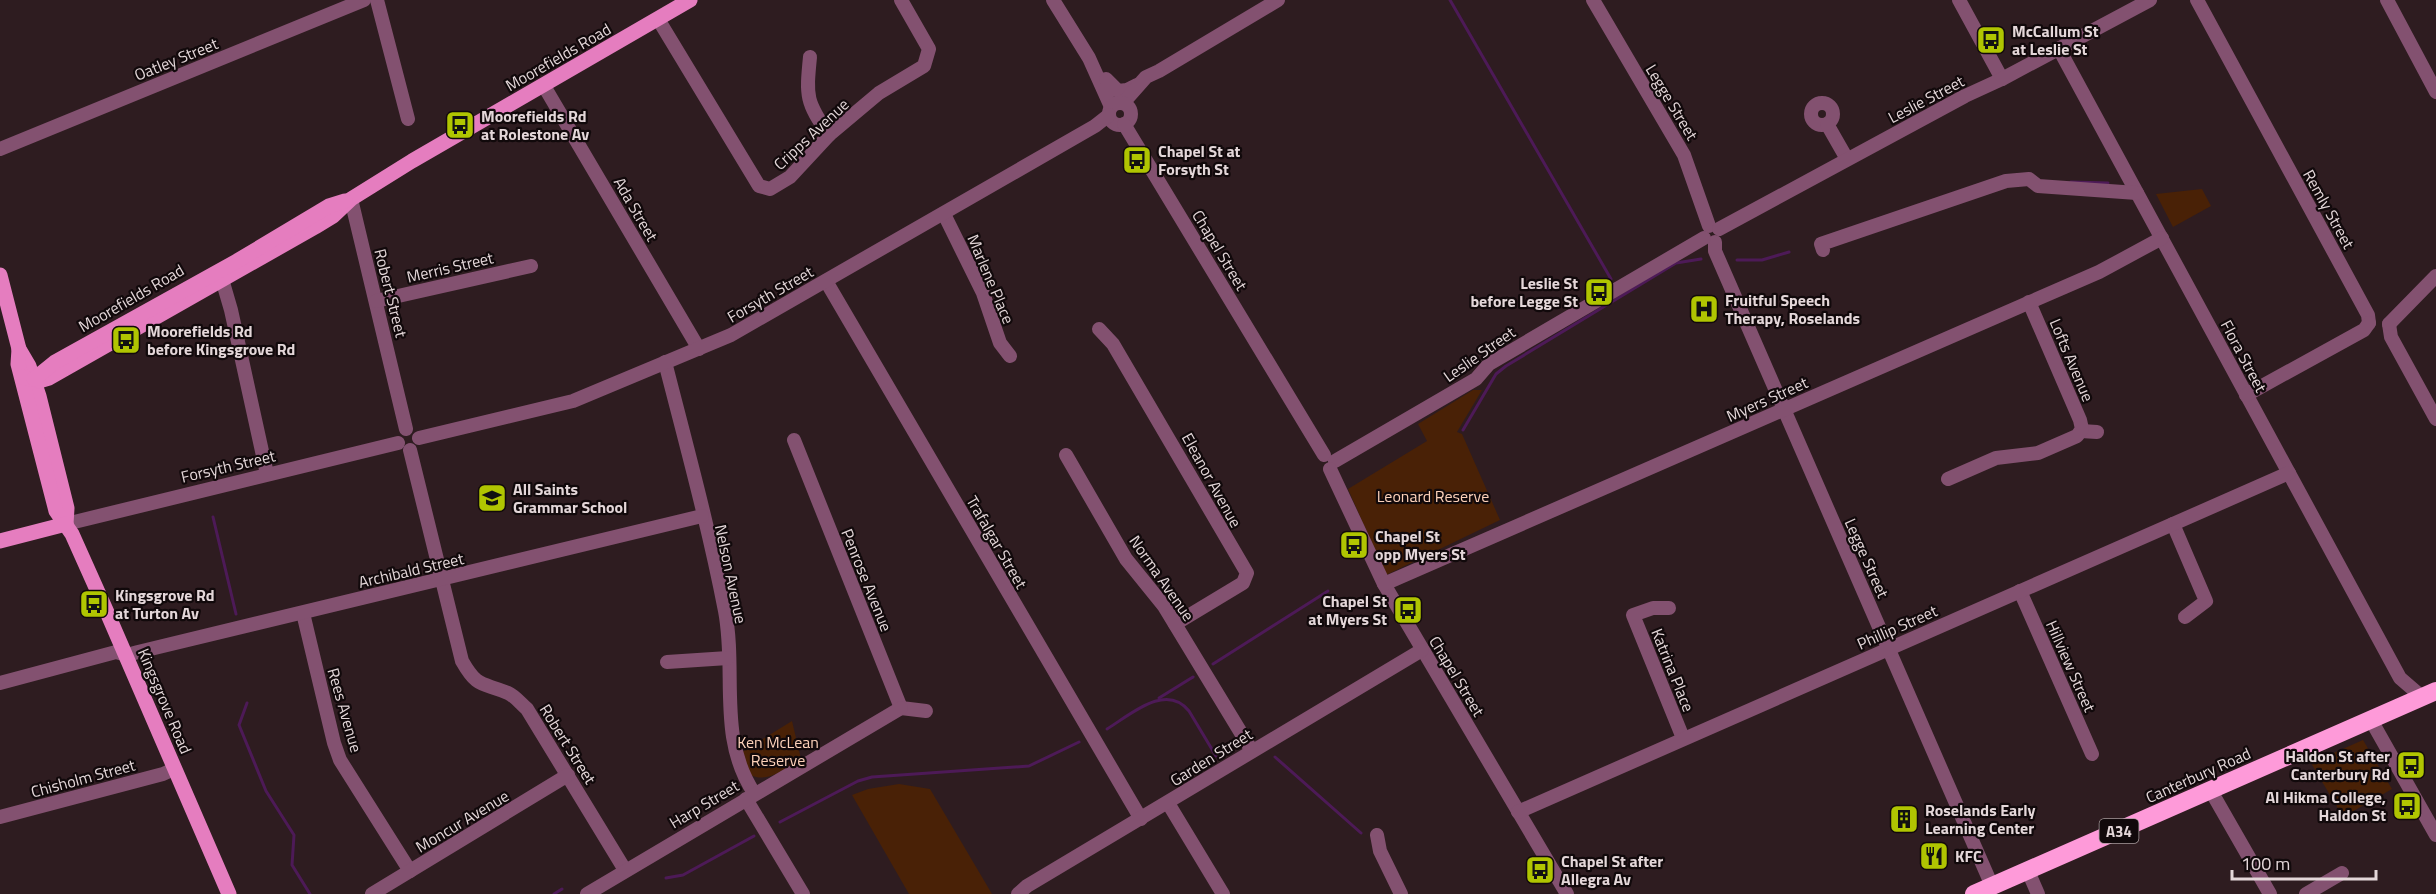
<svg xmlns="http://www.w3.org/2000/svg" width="2436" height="894" font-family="'Titillium Web',sans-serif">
<rect width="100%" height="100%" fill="#2e1c20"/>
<g fill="#492106">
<path d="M2202 189 2211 206 2173 227 2156 194Z"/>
<path d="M1473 390H1482L1457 432 1462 434 1500 520 1386 575 1348 489 1427 441 1418 424Z"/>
<path d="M792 721 801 759C785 768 767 785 749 774L742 752Z"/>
<path d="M2363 740 2392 789 2343 817 2311 763Z"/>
<path d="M899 784 930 789 992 894H909L852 795 868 789Z"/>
</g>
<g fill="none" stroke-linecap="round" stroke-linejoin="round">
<g stroke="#4d1a57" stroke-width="3">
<path d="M1450 0 1611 279"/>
<path d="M2071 182 2108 183"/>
<path d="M1737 260H1762L1789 252"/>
<path d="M1463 430 1496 374 1506 366 1676 263 1701 259"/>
<path d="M213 517 236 614"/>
<path d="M1213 664 1328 591"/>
<path d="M1159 698 1193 677"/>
<path d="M247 703 239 725 266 791 294 835 292 865 310 894"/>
<path d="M1107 729C1130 715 1166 682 1189 711L1216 756"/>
<path d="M1275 757 1361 833"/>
<path d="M780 822 858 781 872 777 1029 766 1079 742"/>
<path d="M666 878 683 875 754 836"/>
<path d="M554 894 562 889"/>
</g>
<g stroke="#835170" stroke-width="14">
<path d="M377 0 408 119"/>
<path d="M1053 0 1089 58 1111 107"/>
<path d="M1593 0 1684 155 1709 226"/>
<path d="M1959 0 2002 79"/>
<path d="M2197 0 2368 315 2369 323"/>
<path d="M2387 0 2436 92"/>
<path d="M658 19 759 186 770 189 790 177 829 135 879 93 924 66 929 49 901 0"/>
<path d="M2059 49 2400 678 2422 697"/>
<path d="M810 57C806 97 806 102 829 135"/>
<path d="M1106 79 1118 91 1127 90 1137 85"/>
<path d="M544 86 699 349"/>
<circle cx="1822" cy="114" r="11"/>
<path d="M1123 103 1146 77 1159 71 1278 0"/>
<circle cx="1120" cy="114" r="11"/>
<path d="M1124 124 1324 455"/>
<path d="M1827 124 1847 159"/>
<path d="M0 149 364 0"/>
<path d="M351 199 406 429"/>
<path d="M944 214 983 293 1000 343 1010 356"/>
<path d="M1719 229 1965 96 2002 79 2150 0"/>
<path d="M1715 242V251L1992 886"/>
<path d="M1823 250 1821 244 2006 181 2029 179 2038 186 2137 193"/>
<path d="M216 274 224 286 231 310 267 474"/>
<path d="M826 281 1141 819"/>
<path d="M376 301 531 266"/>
<path d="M2389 324 2391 337 2436 419"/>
<path d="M2389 324 2436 276"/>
<path d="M1099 329 1113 344 1247 573 1243 583 1175 624"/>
<path d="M665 362C686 444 709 528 725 611 737 673 717 737 754 793"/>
<path d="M2246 395 2364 330 2369 323"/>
<path d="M2081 431 2097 432"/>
<path d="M419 438 573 401 731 335 1095 126 1109 115"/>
<path d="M794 440 901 708"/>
<path d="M410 450 462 661C478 689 482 682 508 693 515 696 521 704 527 709L625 870"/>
<path d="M1066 455 1126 559 1164 606 1252 751"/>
<path d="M1335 461 1476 379 1489 364 1704 238"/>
<path d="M1330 469 1384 584 1567 894"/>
<path d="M1948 479 1996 458 2038 453 2077 436 2082 429 2080 420 2029 302"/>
<path d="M66 524 398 443"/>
<path d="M2173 524 2206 601 2185 617"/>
<path d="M1384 584 2099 272 2162 238"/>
<path d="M2020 591 2092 754"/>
<path d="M1669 608H1653L1633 615 1683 738"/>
<path d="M303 613 334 743 340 760 410 871"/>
<path d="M667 662 728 658"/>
<path d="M0 683 116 652 127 655 138 652 702 516"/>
<path d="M901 708 926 711"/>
<path d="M2371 720 2436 835"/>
<path d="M2211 791 2270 894"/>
<path d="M746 799 803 894"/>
<path d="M1168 803 1223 894"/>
<path d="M1518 812 2289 473"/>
<path d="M0 817 163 774 174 769"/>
<path d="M1377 835 1380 851 1401 894"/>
<path d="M2028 871 2038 894"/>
<path d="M372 894 568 775"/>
<path d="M587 894 901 708"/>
<path d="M1018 894 1027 886 1422 650"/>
<path d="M2306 894 2342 873"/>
</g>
<g stroke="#e57dbf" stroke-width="15">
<path d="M0 275 19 349 29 366 39 396 67 508 66 524"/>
<path d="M19 349 18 364 56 511 72 534 106 610 229 894"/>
<path d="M22 377 39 381 49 378 315 227 333 216 351 199 412 161 690 0"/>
<path d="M34 379 55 362 237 261 329 206 345 201"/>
<path d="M0 541 66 524"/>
</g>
<path stroke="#fe9ad9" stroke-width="18" d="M1974 894 2436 691"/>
</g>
<defs>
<g id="bus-square" transform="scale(1.5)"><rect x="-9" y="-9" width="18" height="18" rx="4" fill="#b0c501" stroke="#11090b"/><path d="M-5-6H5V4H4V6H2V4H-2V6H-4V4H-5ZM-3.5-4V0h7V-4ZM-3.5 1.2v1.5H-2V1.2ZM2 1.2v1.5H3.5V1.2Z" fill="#111"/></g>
<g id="hospital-square" transform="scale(1.5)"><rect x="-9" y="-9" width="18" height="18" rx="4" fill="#b0c501" stroke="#11090b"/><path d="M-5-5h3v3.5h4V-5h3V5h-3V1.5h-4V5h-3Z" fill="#111"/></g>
<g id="school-square" transform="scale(1.5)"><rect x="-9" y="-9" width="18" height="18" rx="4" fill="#b0c501" stroke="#11090b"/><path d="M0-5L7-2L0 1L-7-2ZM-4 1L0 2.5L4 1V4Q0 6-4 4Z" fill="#111"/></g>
<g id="building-square" transform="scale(1.5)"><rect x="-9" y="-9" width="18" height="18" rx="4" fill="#b0c501" stroke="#11090b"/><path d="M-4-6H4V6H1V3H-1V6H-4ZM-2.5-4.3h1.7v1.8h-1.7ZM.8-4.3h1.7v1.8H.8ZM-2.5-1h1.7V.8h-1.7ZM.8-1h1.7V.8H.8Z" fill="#111"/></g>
<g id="restaurant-square" transform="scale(1.5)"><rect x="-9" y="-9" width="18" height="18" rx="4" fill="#b0c501" stroke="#11090b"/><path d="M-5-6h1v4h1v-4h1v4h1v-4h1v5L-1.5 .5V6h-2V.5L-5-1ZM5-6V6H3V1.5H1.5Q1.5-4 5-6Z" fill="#111"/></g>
</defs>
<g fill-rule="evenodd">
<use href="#bus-square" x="1991" y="40"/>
<use href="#bus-square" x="460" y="125"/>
<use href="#bus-square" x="1137" y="160"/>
<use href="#bus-square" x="1599" y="292"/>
<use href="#hospital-square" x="1704" y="309"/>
<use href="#bus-square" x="126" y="340"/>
<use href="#school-square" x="492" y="498"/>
<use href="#bus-square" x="1354" y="545"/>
<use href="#bus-square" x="94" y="604"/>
<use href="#bus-square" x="1408" y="610"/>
<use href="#bus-square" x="2411" y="765"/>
<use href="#bus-square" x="2407" y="806"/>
<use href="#building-square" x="1904" y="819"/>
<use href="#restaurant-square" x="1934" y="856"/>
<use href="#bus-square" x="1540" y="870"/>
</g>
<g text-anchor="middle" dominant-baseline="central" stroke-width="4.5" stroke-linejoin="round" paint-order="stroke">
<rect fill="#11090b" stroke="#a5999b" stroke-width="1.5" x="2099.5" y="819" width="39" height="24" rx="4.5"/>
<g font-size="15" font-weight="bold" fill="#e4d7d9">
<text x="2119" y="831">A34</text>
</g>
<g font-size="16" font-weight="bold" fill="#e4d7d9" stroke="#11090b" text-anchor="start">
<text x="2012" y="31">McCallum St<tspan x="2012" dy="18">at Leslie St</tspan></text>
<text x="481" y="116">Moorefields Rd<tspan x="481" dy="18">at Rolestone Av</tspan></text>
<text x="1158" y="151">Chapel St at<tspan x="1158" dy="18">Forsyth St</tspan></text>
<text x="1578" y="283" text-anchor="end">Leslie St<tspan x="1578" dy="18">before Legge St</tspan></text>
<text x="1725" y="300">Fruitful Speech<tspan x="1725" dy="18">Therapy, Roselands</tspan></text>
<text x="147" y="331">Moorefields Rd<tspan x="147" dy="18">before Kingsgrove Rd</tspan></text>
<text x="513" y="489">All Saints<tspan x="513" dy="18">Grammar School</tspan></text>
<text x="1375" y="536">Chapel St<tspan x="1375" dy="18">opp Myers St</tspan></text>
<text x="115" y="595">Kingsgrove Rd<tspan x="115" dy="18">at Turton Av</tspan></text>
<text x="1387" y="601" text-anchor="end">Chapel St<tspan x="1387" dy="18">at Myers St</tspan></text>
<text x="2390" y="756" text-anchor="end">Haldon St after<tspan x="2390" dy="18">Canterbury Rd</tspan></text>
<text x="2386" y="797" text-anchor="end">Al Hikma College,<tspan x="2386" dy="18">Haldon St</tspan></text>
<text x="1925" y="810">Roselands Early<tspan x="1925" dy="18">Learning Center</tspan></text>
<text x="1955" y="856">KFC</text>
<text x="1561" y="861">Chapel St after<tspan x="1561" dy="18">Allegra Av</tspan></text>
</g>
<g font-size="16" fill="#e4d7d9" stroke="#11090b">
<text transform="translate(558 57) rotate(-30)">Moorefields Road</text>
<text transform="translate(176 59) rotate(-22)">Oatley Street</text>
<text transform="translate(1926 99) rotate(-28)">Leslie Street</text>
<text transform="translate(1672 102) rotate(59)">Legge Street</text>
<text transform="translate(811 134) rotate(-43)">Cripps Avenue</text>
<text transform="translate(636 209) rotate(60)">Ada Street</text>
<text transform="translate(2329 209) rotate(61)">Remly Street</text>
<text transform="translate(1220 250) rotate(59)">Chapel Street</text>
<text transform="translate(450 267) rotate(-13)">Merris Street</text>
<text transform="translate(991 279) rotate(67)">Marlene Place</text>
<text transform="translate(391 293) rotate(76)">Robert Street</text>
<text transform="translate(770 294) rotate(-30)">Forsyth Street</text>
<text transform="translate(131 298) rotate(-30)">Moorefields Road</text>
<text transform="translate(1479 354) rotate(-35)">Leslie Street</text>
<text transform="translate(2244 356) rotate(62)">Flora Street</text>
<text transform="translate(2072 360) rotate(67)">Lofts Avenue</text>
<text transform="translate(1767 399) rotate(-24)">Myers Street</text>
<text transform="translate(228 466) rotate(-13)">Forsyth Street</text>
<text transform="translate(1212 480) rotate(61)">Eleanor Avenue</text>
<text transform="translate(997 542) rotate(60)">Trafalgar Street</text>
<text transform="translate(1867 558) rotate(66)">Legge Street</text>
<text transform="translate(411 570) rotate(-13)">Archibald Street</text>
<text transform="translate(731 574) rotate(78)">Nelson Avenue</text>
<text transform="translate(1162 578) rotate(55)">Norma Avenue</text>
<text transform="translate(867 580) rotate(68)">Penrose Avenue</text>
<text transform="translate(1897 627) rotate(-24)">Phillip Street</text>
<text transform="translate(2071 666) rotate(66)">Hillview Street</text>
<text transform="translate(1673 670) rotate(68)">Katrina Place</text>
<text transform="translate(1457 676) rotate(59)">Chapel Street</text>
<text transform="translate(165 701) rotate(67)">Kingsgrove Road</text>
<text transform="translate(345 710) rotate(74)">Rees Avenue</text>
<text transform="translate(568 744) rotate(58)">Robert Street</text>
<text transform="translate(1211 757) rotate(-32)">Garden Street</text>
<text transform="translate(2198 775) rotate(-24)">Canterbury Road</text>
<text transform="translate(83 778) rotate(-15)">Chisholm Street</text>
<text transform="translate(704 804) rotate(-31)">Harp Street</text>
<text transform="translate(462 821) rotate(-31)">Moncur Avenue</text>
</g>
<g font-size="16" fill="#fdd2ba" stroke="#11090b">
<text x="1433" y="496">Leonard Reserve</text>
<text x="778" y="742">Ken McLean<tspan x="778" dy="18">Reserve</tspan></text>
</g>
</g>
<path d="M2232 870v9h144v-9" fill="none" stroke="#e4d7d9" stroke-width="3"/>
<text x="2241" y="870" font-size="18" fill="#e4d7d9" stroke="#11090b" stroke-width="4.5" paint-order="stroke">100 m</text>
</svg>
